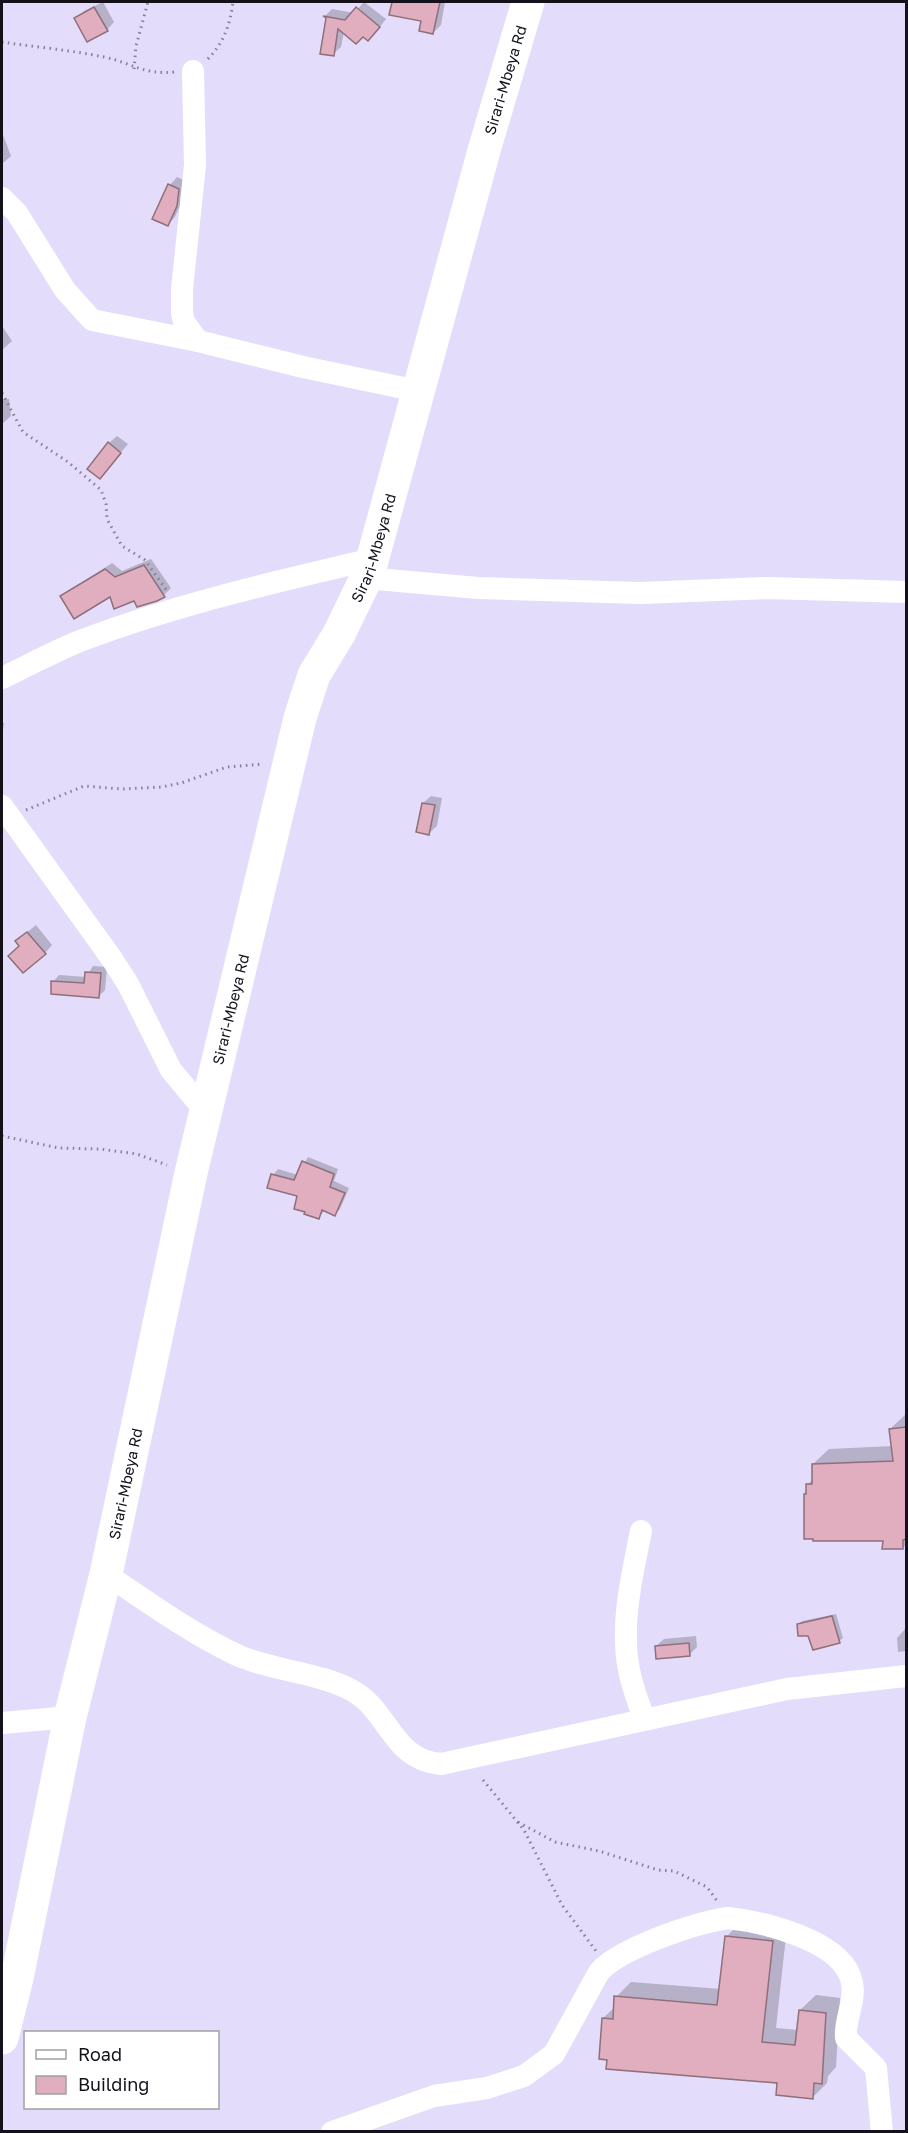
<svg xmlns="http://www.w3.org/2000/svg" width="908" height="2133" font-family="'Golos Text',sans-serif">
<rect width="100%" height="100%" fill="#e4dcfb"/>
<g fill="#0003">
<path d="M103 2 114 22 107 30 76 19 84 11Z"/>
<path d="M364 2 386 19 376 32 363 35 344 32 341 47 333 54 325 16 332 9 354 13Z"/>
<path d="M393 2H445L441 25 433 33 423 20 391 13Z"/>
<path d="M2 132 11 156 2 164Z"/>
<path d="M177 177 186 181 184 197 175 217 167 225 170 185Z"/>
<path d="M2 326 12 341 2 350Z"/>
<path d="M2 399H9L11 416 2 424Z"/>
<path d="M117 436 128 444 100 477 109 443Z"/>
<path d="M151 559 171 588 164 595 134 599 110 595 62 596 112 563 122 571Z"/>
<path d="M2 723H4L2 738Z"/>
<path d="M431 796 442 798 437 826 429 833 423 803Z"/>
<path d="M36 925 52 945 45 953 21 946 25 934Z"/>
<path d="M93 966 107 967 105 990 99 996 53 982 59 975 86 977Z"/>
<path d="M308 1157 338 1169 334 1181 349 1188 340 1209 335 1214 325 1210 319 1217 299 1195 273 1175 278 1169 298 1175Z"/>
<path d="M906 1414V1544L903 1548 805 1494 807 1485 814 1478 813 1464 829 1449 893 1446 890 1429Z"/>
<path d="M836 1614 843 1638 839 1641 809 1634 799 1624 802 1621Z"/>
<path d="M906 1628V1651L898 1652 897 1638Z"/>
<path d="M696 1636 697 1647 689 1655 656 1646 664 1639Z"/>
<path d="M741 1922 787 1927 776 2028 798 2030 800 2010 816 1995 840 1998 836 2067 828 2076 827 2083 812 2098 779 2082 603 2018 615 2007 616 1997 631 1982 721 1989 726 1937Z"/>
</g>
<g fill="#e0aebf" stroke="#8f6f7a" stroke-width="1.5">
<path d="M392 2H440L433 34 419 31 421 21 389 15Z"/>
<path d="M94 7 108 31 87 42 74 18Z"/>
<path d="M356 7 380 27 368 41 363 37 356 44 338 29 334 56 320 54 326 18 323 16 345 20Z"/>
<path d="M168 184 179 189 177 206 168 226 152 219Z"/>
<path d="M108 442 121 453 100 479 87 469Z"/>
<path d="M144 565 165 597 157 601 137 607 134 601 114 609 110 597 74 619 60 596 105 569 115 577Z"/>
<path d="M422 803 435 805 429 835 416 832Z"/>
<path d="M27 932 46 954 23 973 8 956 19 946 15 941Z"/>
<path d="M85 972 101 973 99 998 51 994V981L84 983Z"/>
<path d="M302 1161 334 1174 330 1187 345 1193 335 1216 322 1210 319 1219 304 1214 305 1212 294 1209 297 1196 267 1188 271 1174 294 1180Z"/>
<path d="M906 1427V1539L903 1540V1549H882L883 1541H813V1539H804V1494H806V1484H812V1464L893 1461 889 1429Z"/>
<path d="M832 1616 840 1643 813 1650 808 1636H798L797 1624Z"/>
<path d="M689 1643 690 1656 656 1659 655 1646Z"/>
<path d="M725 1936 773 1941 762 2042 795 2045 799 2010 826 2013 822 2084 814 2083 813 2099 776 2095 777 2083 606 2069 607 2060 599 2059 602 2018 613 2019 614 1996 717 2005Z"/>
</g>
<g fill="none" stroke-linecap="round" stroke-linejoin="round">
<g stroke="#868095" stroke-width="3" stroke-dasharray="1.5 4.5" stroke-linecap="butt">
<path d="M2 42C35 47 70 50 104 57 133 63 142 75 175 72"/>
<path d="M208 59C224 42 230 25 233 2"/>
<path d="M134 69 136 46 148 2"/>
<path d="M2 393 23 432 68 462 101 490 106 504 107 519 122 546 145 560 167 591"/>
<path d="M26 810 84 786 122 789 162 787 181 783 227 767 263 764"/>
<path d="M2 1136 59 1148 100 1149 137 1154 167 1165"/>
<path d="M483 1780 524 1830 562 1905 596 1951"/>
<path d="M518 1822 555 1842 599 1851 658 1870 674 1871 707 1887 718 1902"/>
</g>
<g stroke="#fff" stroke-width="22">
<path d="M193 71 195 165 182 289V313L184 322 198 341"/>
<path d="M2 198 17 213 65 290 92 320 198 341 303 367 418 391"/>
<path d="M365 578 478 588 640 593 767 588 906 592"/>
<path d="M2 678C27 666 53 652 80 641 175 605 274 582 373 559"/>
<path d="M2 806 112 959 128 984 171 1070 205 1111"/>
<path d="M641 1531C632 1576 620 1624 629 1670 632 1687 639 1703 644 1719"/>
<path d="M106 1574C149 1603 192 1634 239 1656 274 1671 322 1673 353 1691 390 1712 391 1759 441 1764L787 1689 906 1676"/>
<path d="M2 1723 70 1717"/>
<path d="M332 2132 434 2096 487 2088 524 2076 554 2054 599 1972C620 1948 695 1923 728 1918 764 1922 845 1941 852 1983 856 2001 844 2020 846 2038L876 2068 882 2132"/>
</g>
<path stroke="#fff" stroke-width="33" id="s1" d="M2 2038 17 1978 70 1717 106 1574 191 1173 300 718 314 675 339 634 369 572 485 147 528 2"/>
</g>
<g text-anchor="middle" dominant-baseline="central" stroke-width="6" stroke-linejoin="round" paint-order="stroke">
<g font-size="15" fill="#14111b" stroke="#fff">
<text stroke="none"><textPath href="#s1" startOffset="2026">Sirari-Mbeya Rd</textPath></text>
<text stroke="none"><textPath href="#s1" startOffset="1540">Sirari-Mbeya Rd</textPath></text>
<text stroke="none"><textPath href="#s1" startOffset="1054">Sirari-Mbeya Rd</textPath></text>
<text stroke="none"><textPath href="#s1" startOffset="568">Sirari-Mbeya Rd</textPath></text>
</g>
</g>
<rect width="908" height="2133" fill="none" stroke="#14111b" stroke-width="6"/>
<rect x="24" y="2031" width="195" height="78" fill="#ffffff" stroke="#a1a0a4" stroke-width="1.5"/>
<rect x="36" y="2050" width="30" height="9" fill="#ffffff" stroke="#a1a0a4" stroke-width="1.5"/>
<text x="78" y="2061" font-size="18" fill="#14111b">Road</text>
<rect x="36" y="2076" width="30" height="18" fill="#e0aebf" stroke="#a1a0a4" stroke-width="1.5"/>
<text x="78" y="2091" font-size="18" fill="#14111b">Building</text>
</svg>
